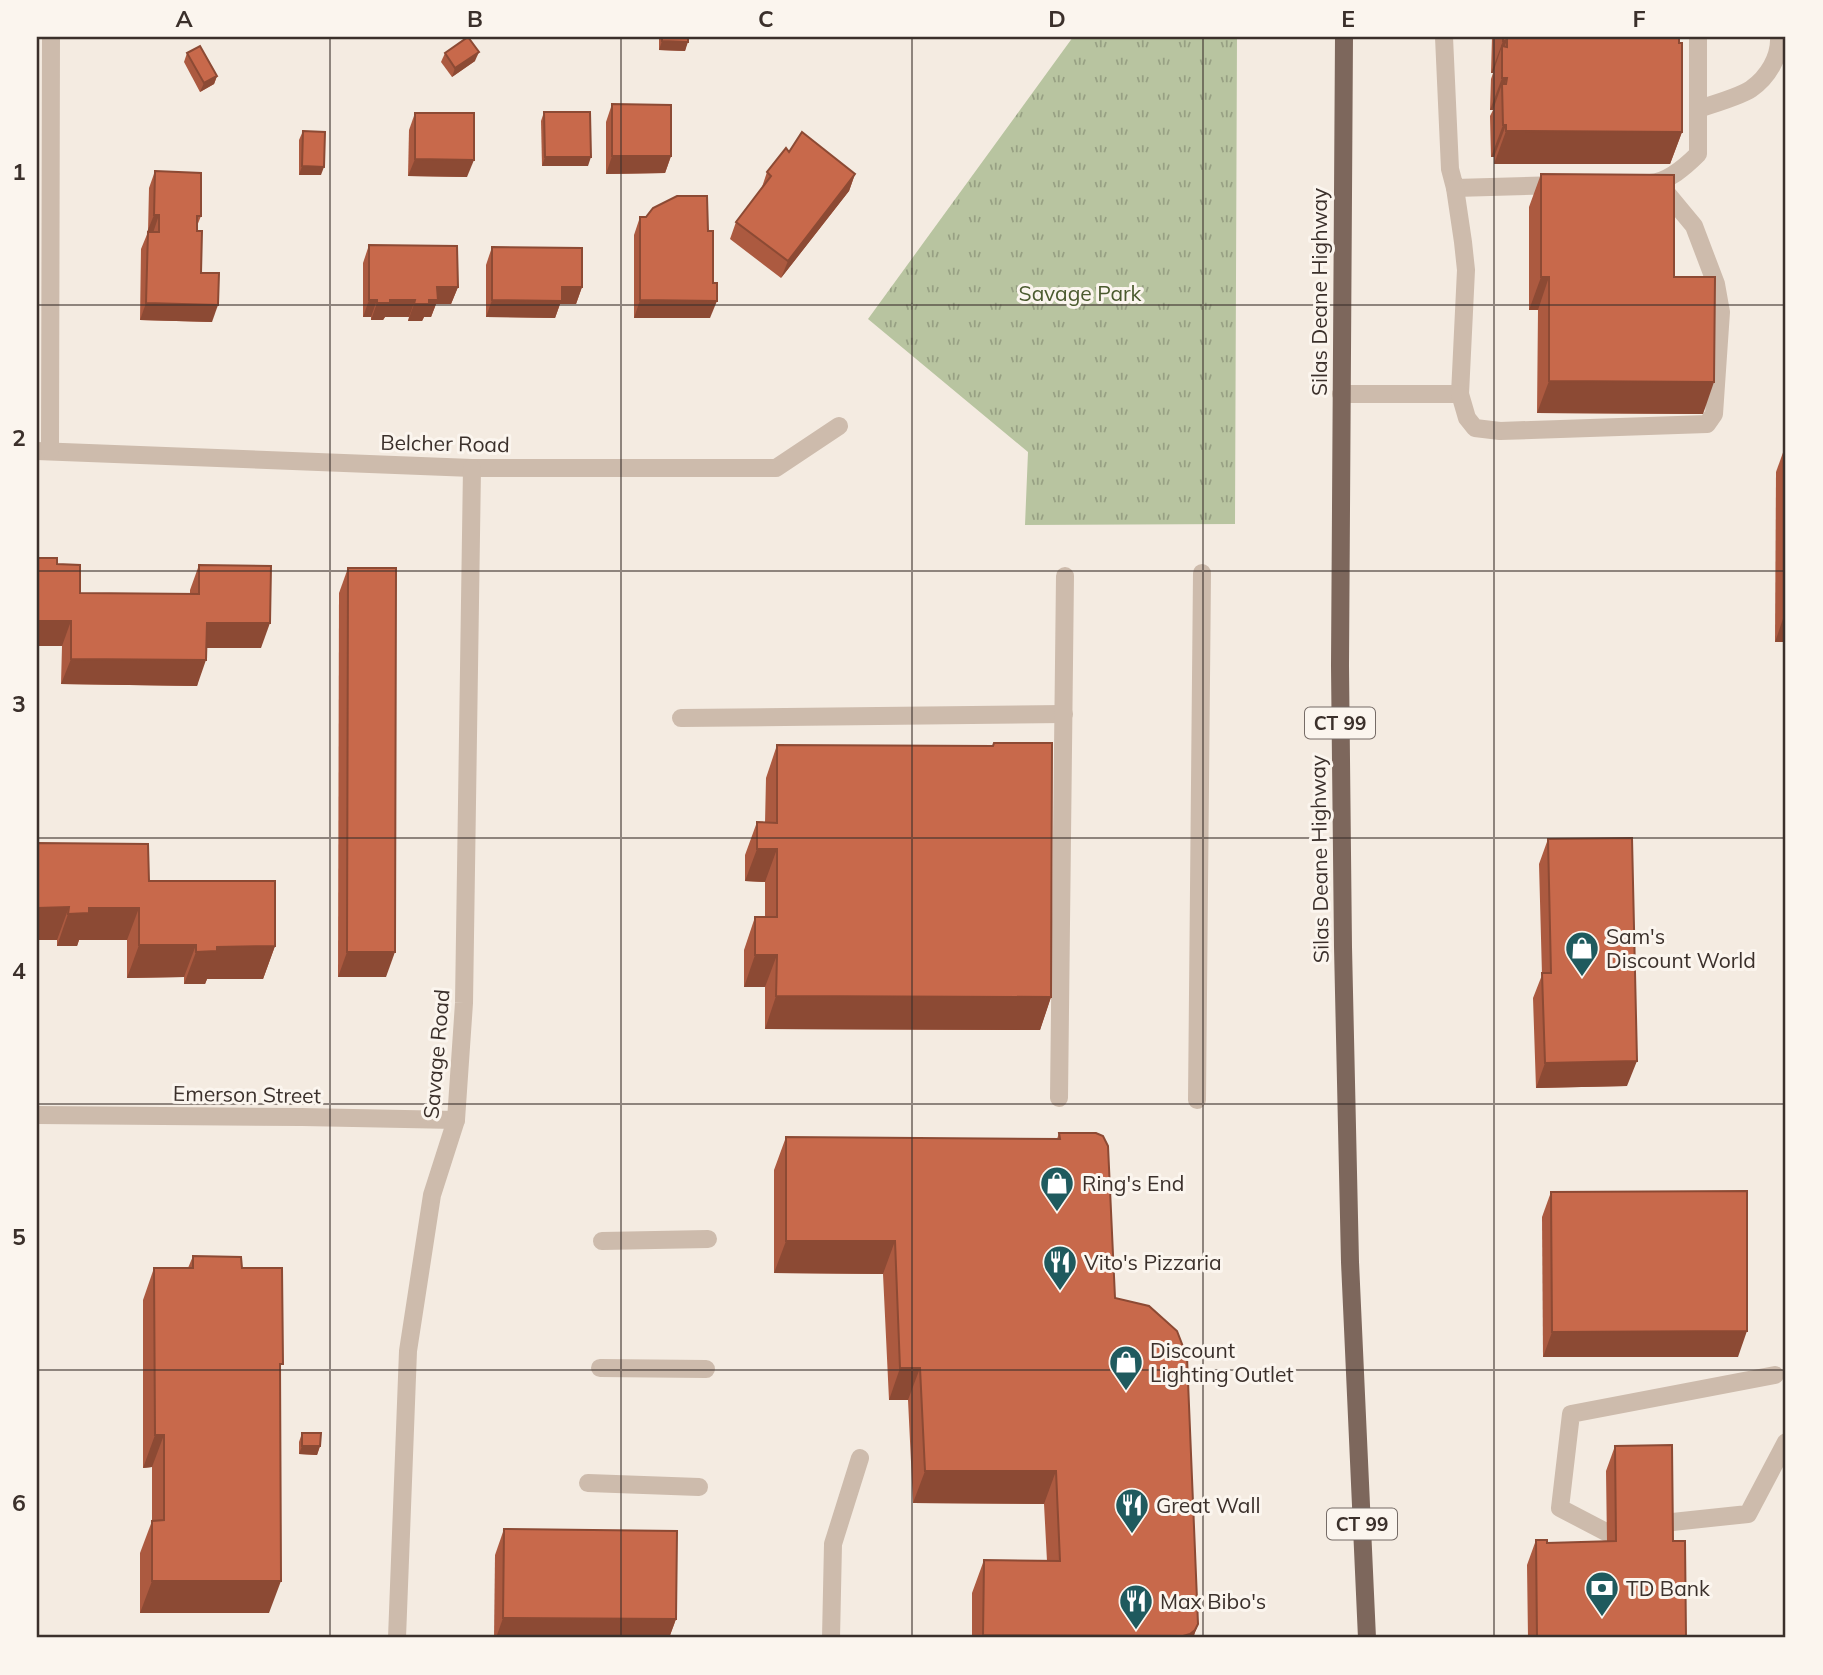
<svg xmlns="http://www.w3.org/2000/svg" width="1823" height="1675" font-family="Mulish,sans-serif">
<defs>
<pattern id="grass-tufts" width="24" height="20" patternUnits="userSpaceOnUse" patternTransform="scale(1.75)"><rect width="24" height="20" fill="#b8c4a0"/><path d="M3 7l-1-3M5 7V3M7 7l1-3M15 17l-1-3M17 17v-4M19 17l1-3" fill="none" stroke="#97a083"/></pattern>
</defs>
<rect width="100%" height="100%" fill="#f4ebe1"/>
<path fill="url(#grass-tufts)" d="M1073 37H1237L1235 524 1025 525 1028 452 868 319Z"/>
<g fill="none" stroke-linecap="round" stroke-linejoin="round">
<g stroke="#cdbbac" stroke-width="18">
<path d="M1444 37 1450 169 1455 188 1559 185"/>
<path d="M1698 109C1711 105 1741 96 1751 89 1768 77 1780 57 1779 37"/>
<path d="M1650 183C1668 182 1685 167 1698 154V37"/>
<path d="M1341 394H1460L1466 270 1463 242 1455 188"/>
<path d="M1460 394 1467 418 1475 428 1500 431 1707 424 1714 414 1721 312 1716 284 1694 226 1660 185"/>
<path d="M681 718 1064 714"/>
<path d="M1059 1098 1065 576"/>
<path d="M1197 1100 1202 573"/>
<path d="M602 1241 708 1239"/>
<path d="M600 1368 706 1369"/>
<path d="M588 1483 699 1487"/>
<path d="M1663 1523 1748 1514 1786 1442"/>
<path d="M1606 1532 1560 1508 1571 1414 1775 1375"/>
<path d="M831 1638 833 1544 860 1458"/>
</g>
<g stroke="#cdbbac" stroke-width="18">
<path d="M37 451 472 468H776L839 426"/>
<path d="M50 451 51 37"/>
<path d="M37 1115 302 1117 456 1120"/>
<path d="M397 1638 408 1351 432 1195 456 1120 464 1003 472 468"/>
</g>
<path stroke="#7d675c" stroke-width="18" d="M1344 37 1340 666 1343 947 1350 1262 1367 1638"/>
</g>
<g fill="#ac5a40">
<path d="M659 37H688L685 51 659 50Z"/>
<path d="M1492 37H1679L1682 132 1670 164H1494V157H1491L1490 116 1493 110H1490L1491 79 1493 73H1491Z"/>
<path d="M187 53 217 76 214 84 200 92 184 62Z"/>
<path d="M445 53 475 61 452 77 441 62Z"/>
<path d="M612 104 671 156 665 173 606 174V122Z"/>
<path d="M544 112 588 166H542L541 121Z"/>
<path d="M415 113 467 177 408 176 409 130Z"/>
<path d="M303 131 321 175H299V140Z"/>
<path d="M789 152 855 174 849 191 781 278 730 239 736 222 761 190 767 172Z"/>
<path d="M155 171 201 216 197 226 201 273 212 322 140 320 141 249 148 232 149 188Z"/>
<path d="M1541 174 1674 277 1703 414 1537 413 1538 310H1529V207Z"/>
<path d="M640 217 708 231 710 318H634V235Z"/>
<path d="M369 245 458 287 451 304H436L431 317H424L422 321H408L409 317H385L383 320H371V317H363V263Z"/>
<path d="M492 247 582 287 576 304H560L555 318 486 317V265Z"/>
<path d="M1786 444V642H1775L1776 472Z"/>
<path d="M37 558 57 564 80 593 190 594V590L199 565 261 648H206L197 686 61 684 62 646H37Z"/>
<path d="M348 568 386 977H338L339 593Z"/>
<path d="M994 743 1051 997 1040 1030 765 1029V987H744V950L755 917H765V882L745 881V855L757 822 765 823 766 778 777 745 992 746Z"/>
<path d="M1548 839 1627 1086 1536 1088 1533 998 1542 975 1539 864Z"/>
<path d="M37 843 149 881 275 946 263 979H207L205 984H184V977L127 978V940H79L77 946H57V940H37Z"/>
<path d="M1059 1133 1115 1298 1198 1624 1193 1638H972V1593L984 1560 1047 1561 1044 1504 913 1503 908 1400H889L883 1274 774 1273V1170L786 1137 1057 1139Z"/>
<path d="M1551 1192 1738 1357H1543L1542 1217Z"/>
<path d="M193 1256 242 1268 280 1370 269 1613H140V1553L152 1521V1467L143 1468V1300L154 1268H188Z"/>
<path d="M302 1433 320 1446 317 1455 299 1454V1442Z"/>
<path d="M1615 1446 1673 1541 1686 1638H1528L1527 1565 1536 1540 1547 1543 1607 1542 1606 1471Z"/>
<path d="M504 1529 676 1619 669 1638H494L495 1555Z"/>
</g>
<g fill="#8c4a34">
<path d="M1507 40 1502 54V46L1493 73H1491L1503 41Z"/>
<path d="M662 41 688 42 685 51 659 50Z"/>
<path d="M479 52 475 61 452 77 455 68Z"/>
<path d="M217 76 214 84 200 92 204 83Z"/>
<path d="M1502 78H1507L1502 90V84L1493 110H1490Z"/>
<path d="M1503 125H1506L1494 157H1491Z"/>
<path d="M1506 131 1682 132 1670 164H1494Z"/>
<path d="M612 156H671L665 173 606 174Z"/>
<path d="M545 157H591L588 166H542Z"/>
<path d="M415 159 474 160 467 177 408 176Z"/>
<path d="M302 166 324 167 321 175H299Z"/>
<path d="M855 174 849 191 781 278 788 261Z"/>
<path d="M154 215H159L153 233 147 232Z"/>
<path d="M1541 277H1549L1538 310H1529Z"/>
<path d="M437 287H458L451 304H436L431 317H424L422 321H408L414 304 429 300Z"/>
<path d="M562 287H582L576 304H560L555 318 486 317 492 300Z"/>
<path d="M369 300H377L371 317H363Z"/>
<path d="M390 300H415L409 317H385L383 320H371L377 303Z"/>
<path d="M640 300 717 301 710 318H634Z"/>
<path d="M146 303 218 305 212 322 140 320Z"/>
<path d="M1549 381 1714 382 1703 414 1537 413Z"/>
<path d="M1786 610V642H1775Z"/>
<path d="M37 621H71L62 646H37Z"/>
<path d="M207 623H270L261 648H198Z"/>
<path d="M71 659 206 660 197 686 61 684Z"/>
<path d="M757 849H777L765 882 745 881Z"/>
<path d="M69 907 57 940H37V908Z"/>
<path d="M89 908H139L127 940H79L77 946H57L68 914Z"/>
<path d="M139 945H196L184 977 127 978Z"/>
<path d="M275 946 263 979H207L205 984H184L196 952 217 947Z"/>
<path d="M347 952H395L386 977H338Z"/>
<path d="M755 955H777L765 987H744Z"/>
<path d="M776 996 1051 997 1040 1030 765 1029Z"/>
<path d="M1637 1061 1627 1086 1536 1088 1545 1063Z"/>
<path d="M786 1241H895L883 1274 774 1273Z"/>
<path d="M1747 1331 1738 1357H1543L1552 1332Z"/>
<path d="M900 1368H920L908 1400H889Z"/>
<path d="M155 1435H164L152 1467 143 1468Z"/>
<path d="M302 1446H320L317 1455 299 1454Z"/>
<path d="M925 1471H1056L1044 1504 913 1503Z"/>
<path d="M152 1581H281L269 1613H140Z"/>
<path d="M503 1618 676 1619 669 1638H496Z"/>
<path d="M1198 1624 1193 1638H982L983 1635Z"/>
</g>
<g fill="#c8694b" stroke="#8c4a34" stroke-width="2">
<path d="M468 37 479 52 455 68 445 53Z"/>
<path d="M662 37H688V42L662 41Z"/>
<path d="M1503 37H1679V43H1682V132L1506 131V125H1503L1502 84H1506L1507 78H1502V46L1507 47V40L1503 41Z"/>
<path d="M200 46 217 76 204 83 187 53Z"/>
<path d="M612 104 671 105V156H612Z"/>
<path d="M544 112H590L591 157H545Z"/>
<path d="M415 113H474V160L415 159Z"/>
<path d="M303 131 325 132 324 167 302 166Z"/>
<path d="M802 132 855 174 788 261 736 222 771 176 767 172 786 148 789 152Z"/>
<path d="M155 171 201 173V216H197V231H202L201 273H219L218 305 146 303 148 232H159V215H154Z"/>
<path d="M1541 174 1674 175V277H1715L1714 382 1549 381V277H1541Z"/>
<path d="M677 196H707L708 231H713V283H717V301L640 300V217H646L653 208Z"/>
<path d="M369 245 457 246 458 287H437L438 300H429V304H414L415 300H390V303H377V300H369Z"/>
<path d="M492 247 582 248V287H562V301L492 300Z"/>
<path d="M37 558H57V564L80 565V593L199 594V565L271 566 270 623H207L206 660 71 659V621H37Z"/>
<path d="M348 568H396L395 952H347Z"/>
<path d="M994 743H1052L1051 997 776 996 777 955H755V917H777V849H757V822L777 823V745L993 746Z"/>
<path d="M1632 838 1637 1061 1545 1063 1542 973H1551L1548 839Z"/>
<path d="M37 843 148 844 149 881H275V946L217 947V951L196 952V945H139V908H89V913L68 914 69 907 37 908Z"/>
<path d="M1059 1133H1096L1103 1136 1108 1146 1115 1298 1149 1306 1177 1331 1187 1357 1198 1624 1195 1630 1190 1634 1183 1636 983 1635 984 1560 1060 1561 1056 1471H925L920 1368H900L895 1241H786V1137L1060 1139Z"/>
<path d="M1747 1191V1331L1552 1332 1551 1192Z"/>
<path d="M193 1256 241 1257 242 1268H282L283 1364H280L281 1581H152V1521L164 1520V1435H155L154 1268H193Z"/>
<path d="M302 1433H321L320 1446H302Z"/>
<path d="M1672 1445 1673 1541H1685L1686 1638H1537L1536 1540H1547V1543L1616 1541 1615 1446Z"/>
<path d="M504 1529 677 1531 676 1619 503 1618Z"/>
</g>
<path fill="none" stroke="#3b302b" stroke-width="2" stroke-opacity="0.55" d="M330 37V1638M621 37V1638M912 37V1638M1203 37V1638M1494 37V1638M37 305H1786M37 571H1786M37 838H1786M37 1104H1786M37 1370H1786"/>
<defs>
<g id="shop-pin" transform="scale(1.75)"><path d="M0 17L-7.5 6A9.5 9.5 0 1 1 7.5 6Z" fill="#1f5a5e" stroke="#fbf5ee"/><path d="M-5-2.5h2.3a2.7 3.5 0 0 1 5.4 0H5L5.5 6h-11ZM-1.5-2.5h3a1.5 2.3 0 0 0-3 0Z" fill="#fff"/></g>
<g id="restaurant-pin" transform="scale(1.75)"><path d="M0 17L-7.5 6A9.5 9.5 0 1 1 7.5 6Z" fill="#1f5a5e" stroke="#fbf5ee"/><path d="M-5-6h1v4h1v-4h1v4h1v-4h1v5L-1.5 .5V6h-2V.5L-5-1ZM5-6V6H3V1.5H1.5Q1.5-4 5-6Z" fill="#fff"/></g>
<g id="bank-pin" transform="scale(1.75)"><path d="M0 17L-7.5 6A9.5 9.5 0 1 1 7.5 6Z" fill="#1f5a5e" stroke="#fbf5ee"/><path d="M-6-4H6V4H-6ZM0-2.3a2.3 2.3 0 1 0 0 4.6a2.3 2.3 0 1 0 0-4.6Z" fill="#fff"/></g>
</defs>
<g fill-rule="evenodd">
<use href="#shop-pin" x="1582" y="948"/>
<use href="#shop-pin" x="1057" y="1183"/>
<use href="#restaurant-pin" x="1060" y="1262"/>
<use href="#shop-pin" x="1126" y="1362"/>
<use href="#restaurant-pin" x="1132" y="1505"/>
<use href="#bank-pin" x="1602" y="1588"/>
<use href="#restaurant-pin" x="1136" y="1601"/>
</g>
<g text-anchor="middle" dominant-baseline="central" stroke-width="6" stroke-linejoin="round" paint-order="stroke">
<g fill="#fbf5ee" stroke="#756b66" stroke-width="2">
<rect x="1305" y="707.5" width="70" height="31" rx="5"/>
<rect x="1327" y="1508.5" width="70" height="31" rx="5"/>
</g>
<g font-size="19" font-weight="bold" fill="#3b302b">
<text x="1340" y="723">CT 99</text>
<text x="1362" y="1524">CT 99</text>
</g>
<g font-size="21" fill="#3b302b" stroke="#fbf5ee">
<text transform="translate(1319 292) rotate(-90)">Silas Deane Highway</text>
<text transform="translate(445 443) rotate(1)">Belcher Road</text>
<text transform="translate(1319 859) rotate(-91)">Silas Deane Highway</text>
<text transform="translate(436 1054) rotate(-85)">Savage Road</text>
<text transform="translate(247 1094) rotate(1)">Emerson Street</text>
</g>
<g font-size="21" fill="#4a5a2e" stroke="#fbf5ee">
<text x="1080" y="293">Savage Park</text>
</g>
<g font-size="21" fill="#3b302b" stroke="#fbf5ee" text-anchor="start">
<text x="1606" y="936">Sam's<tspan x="1606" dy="24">Discount World</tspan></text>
<text x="1082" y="1183">Ring's End</text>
<text x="1084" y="1262">Vito's Pizzaria</text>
<text x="1150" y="1350">Discount<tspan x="1150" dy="24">Lighting Outlet</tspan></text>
<text x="1156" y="1505">Great Wall</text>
<text x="1626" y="1588">TD Bank</text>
<text x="1160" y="1601">Max Bibo's</text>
</g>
</g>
<rect width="1823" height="1675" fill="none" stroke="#fbf5ee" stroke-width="77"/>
<rect x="38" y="38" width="1746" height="1598" fill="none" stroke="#3b302b" stroke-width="2.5"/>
<g font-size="23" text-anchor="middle" font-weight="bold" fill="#3b302b">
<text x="184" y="27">A</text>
<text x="475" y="27">B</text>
<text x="766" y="27">C</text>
<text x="1057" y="27">D</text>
<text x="1348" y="27">E</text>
<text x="1639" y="27">F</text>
<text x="19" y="180">1</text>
<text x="19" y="446">2</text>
<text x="19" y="712">3</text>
<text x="19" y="979">4</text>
<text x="19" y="1245">5</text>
<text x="19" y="1511">6</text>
</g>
</svg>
